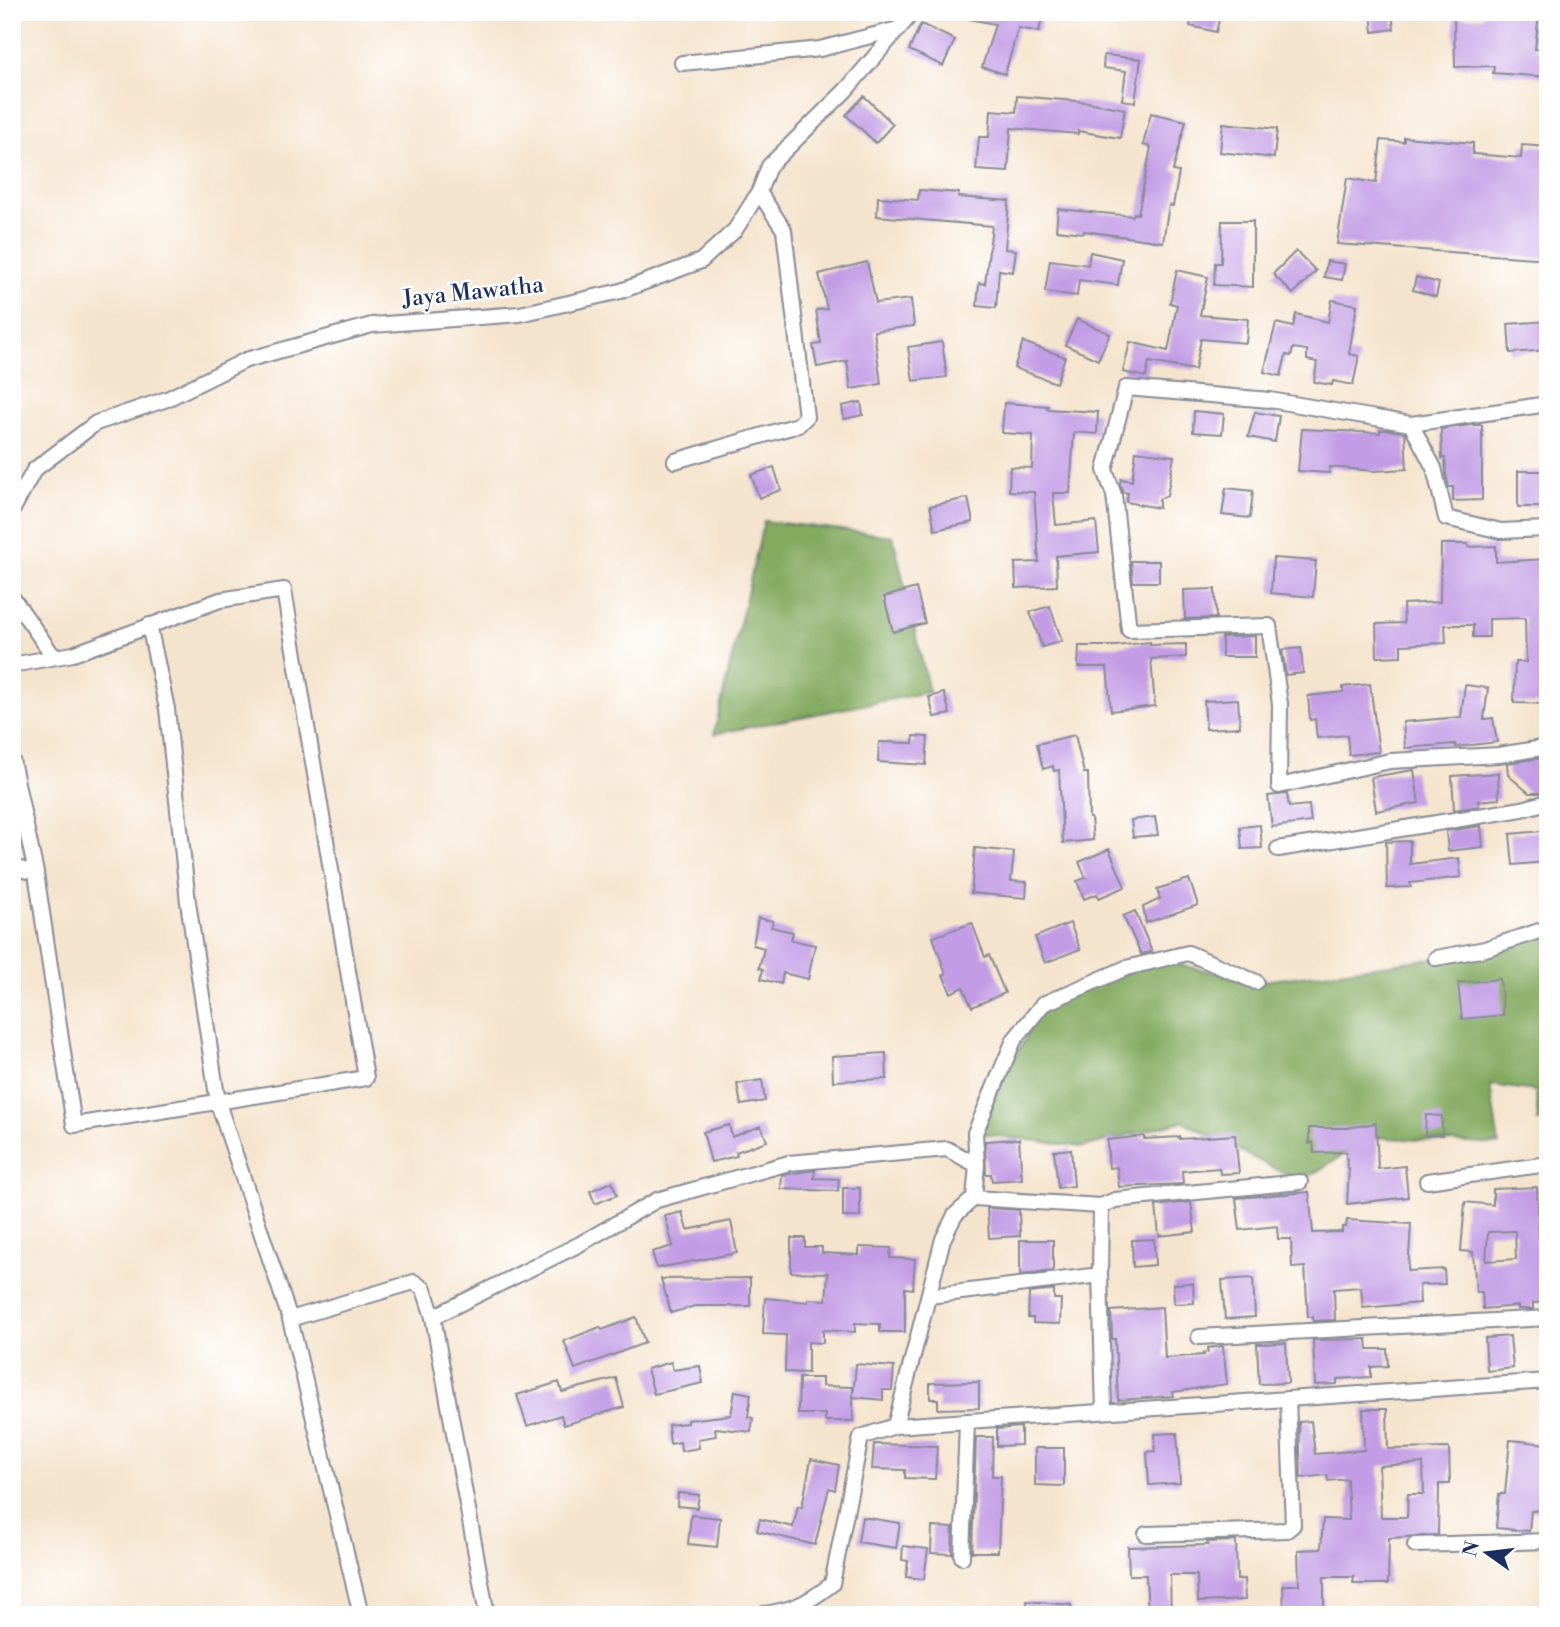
<svg xmlns="http://www.w3.org/2000/svg" width="1560" height="1627" font-family="'Libre Bodoni',serif">
<rect width="100%" height="100%" fill="#fff"/>
<filter id="ink" filterUnits="userSpaceOnUse"><feTurbulence type="fractalNoise" baseFrequency=".0143" numOctaves="2"/><feDisplacementMap in="SourceGraphic" scale="14" xChannelSelector="R" yChannelSelector="G"/><feConvolveMatrix kernelMatrix="1 2 1 2 8 2 1 2 1" color-interpolation-filters="sRGB"/></filter>
<filter id="wash" filterUnits="userSpaceOnUse"><feTurbulence type="fractalNoise" baseFrequency=".00686" numOctaves="4" result="noise"/><feDisplacementMap in="SourceGraphic" scale="28" xChannelSelector="R" yChannelSelector="G"/><feGaussianBlur stdDeviation="1.57" result="paint"/><feColorMatrix in="noise" values="0 0 0 0 0 0 0 0 0 0 0 0 0 0 0 0 0 1.4 0 .05"/><feComposite in="paint" operator="in"/></filter>
<g filter="url(#wash)">
<rect width="100%" height="100%" fill="#f5e4cd"/>
<g fill="#84aa60" stroke="#506c5f" stroke-width="2">
<path d="M764 521 893 536 929 692 714 734Z"/>
<path d="M1548 926V1120L1538 1122 1536 1091 1490 1085 1499 1145 1371 1137 1300 1182 1183 1121 1083 1147 975 1133 1043 1004 1159 960 1256 982 1436 958Z"/>
</g>
<g id="blocks">
<g fill="#c29ce5" fill-rule="evenodd">
<path d="M970 12H1043L1039 32 1018 28 1005 74 982 67 995 24 969 19Z"/>
<path d="M1193 12H1221L1216 32 1190 26Z"/>
<path d="M1371 12H1392L1394 29 1373 32Z"/>
<path d="M1484 12H1539L1535 49 1548 50V77L1493 73 1494 66 1455 67 1454 17H1484Z"/>
<path d="M921 24 955 40 943 66 909 50Z"/>
<path d="M1104 55 1141 59 1135 102 1122 100 1126 71 1103 68Z"/>
<path d="M864 96 893 124 876 143 846 115Z"/>
<path d="M1017 96 1087 102 1125 109 1120 138 1078 131V134L1011 128 1008 172 976 170 979 137H989L991 110 1016 112Z"/>
<path d="M1151 113 1186 121 1173 171 1179 172 1173 206 1169 205 1163 242 1084 231V233L1056 230 1058 209 1133 216 1134 213 1138 214 1151 147 1143 145Z"/>
<path d="M1223 123 1277 129 1274 158 1220 152Z"/>
<path d="M1404 137 1473 143V154L1521 158 1522 145 1548 147V259L1337 244 1347 178 1376 183 1381 140 1404 142Z"/>
<path d="M919 190 959 193 958 197 1009 201 1005 249 1016 250 1013 272 999 270 996 308 977 306 979 283 985 284 992 226 877 216 878 197 918 200Z"/>
<path d="M1222 221H1253V287L1214 285 1215 263H1221Z"/>
<path d="M1296 251 1316 271 1293 294 1273 274Z"/>
<path d="M1090 252 1122 259 1118 285 1079 280 1077 296 1045 292 1050 260 1088 265Z"/>
<path d="M1327 261 1345 264 1342 280 1324 277Z"/>
<path d="M867 262 876 303 911 299 914 326 874 331 881 384 851 389 847 361 817 367 813 345 821 344 816 310 827 309 819 274Z"/>
<path d="M1177 270 1208 277 1200 315 1248 319 1246 343 1201 339 1195 370 1149 362 1146 377 1123 372 1130 342 1168 351 1177 305 1170 303Z"/>
<path d="M1416 277 1439 283 1436 297 1413 290Z"/>
<path d="M1332 300 1357 305 1349 354 1359 356 1353 385 1333 381 1332 385 1314 382 1317 362 1307 360V350L1293 348 1291 356 1286 355 1281 376 1264 372 1276 323 1293 327 1296 314 1328 322Z"/>
<path d="M1077 319 1110 334 1098 360 1065 345Z"/>
<path d="M1548 321V350L1510 353 1508 324Z"/>
<path d="M942 342 947 377 913 381 908 347Z"/>
<path d="M1023 342 1065 357 1056 383 1014 368Z"/>
<path d="M861 402 863 415 844 419 842 406Z"/>
<path d="M1004 403 1048 406 1047 409 1098 412 1097 434 1074 432 1070 493H1053L1056 525 1096 521 1099 552 1056 556 1057 586 1016 588 1015 563 1039 562 1034 492 1009 491 1010 467 1032 468 1033 435 1002 433Z"/>
<path d="M1194 411 1224 414 1222 434 1193 432Z"/>
<path d="M1255 412 1279 416 1275 442 1248 437Z"/>
<path d="M1471 425H1482V500L1453 501V487H1449L1446 475 1445 458 1442 459 1441 429Z"/>
<path d="M1302 429 1380 433V430H1389L1405 433 1407 469 1374 471 1330 467 1329 473 1298 471Z"/>
<path d="M1136 451 1174 456 1167 496 1159 499V508L1126 502 1128 493 1123 492 1120 484 1121 479 1132 481Z"/>
<path d="M774 467 781 490 759 498 751 475Z"/>
<rect x="1518" y="471" width="30" height="36"/>
<path d="M1226 488 1253 491 1250 518 1222 515Z"/>
<path d="M968 498 973 522 935 530 930 506Z"/>
<path d="M1441 544H1468V547L1496 546V562L1548 559V704L1514 703 1515 662H1526L1525 618 1489 619V637H1473V625H1445L1446 643 1401 645V656L1377 657 1376 624 1404 623 1403 604 1440 602Z"/>
<path d="M1273 558 1316 561 1313 597 1271 593Z"/>
<path d="M1131 561H1159V582H1133Z"/>
<path d="M916 588 925 623 893 632 884 597Z"/>
<path d="M1215 589 1216 618 1185 619 1184 590Z"/>
<path d="M1050 606 1062 641 1042 647 1030 612Z"/>
<path d="M1255 636V657H1222V637Z"/>
<path d="M1150 642V645L1186 644V657L1151 659 1155 706 1111 711 1107 667H1078L1079 646H1116Z"/>
<path d="M1301 648 1303 673 1286 675 1282 650Z"/>
<path d="M1370 684 1379 752 1349 755 1347 735 1317 738 1315 719 1310 720 1308 696 1343 692V687Z"/>
<path d="M1465 685 1488 688 1484 719 1493 718 1497 742 1456 747 1455 744 1405 748 1403 722 1461 717Z"/>
<path d="M944 693 950 714 934 717 929 697Z"/>
<path d="M1238 699 1240 727 1206 729 1204 701Z"/>
<path d="M1075 735 1084 773H1088L1089 818H1091L1093 840 1063 843 1059 770 1054 771 1053 766 1043 769 1037 744Z"/>
<path d="M914 736 928 737 926 765 878 762 879 742 913 743Z"/>
<path d="M1542 758 1543 793H1529L1508 775 1507 763Z"/>
<path d="M1414 770 1419 803 1376 811 1371 777Z"/>
<path d="M1498 773 1499 799 1478 801 1479 806 1454 810 1452 776Z"/>
<path d="M1287 794 1289 807 1309 805 1311 822 1272 827 1268 796Z"/>
<path d="M1155 817 1158 835 1133 837 1131 820Z"/>
<path d="M1260 825 1262 848 1242 849 1240 827Z"/>
<path d="M1481 826 1483 847 1448 851 1446 831Z"/>
<path d="M1542 831 1545 862 1513 865 1510 834Z"/>
<path d="M1410 841V864L1459 858 1461 877 1410 883 1411 887 1387 888 1386 842Z"/>
<path d="M975 848 1014 852 1011 881 1027 882 1026 898 971 893Z"/>
<path d="M1109 849 1125 887 1099 898 1097 894 1084 899 1077 881 1086 878 1079 862Z"/>
<path d="M1189 879 1198 905 1146 923 1143 907 1160 899 1157 889Z"/>
<path d="M1135 911 1152 952H1151L1141 954 1123 916Z"/>
<path d="M758 918 773 921 771 927 793 932 791 940 815 945 808 979 783 973 781 984 761 979 763 969 759 968 764 948 753 945Z"/>
<path d="M972 923 985 957 989 955 1005 993 972 1007 963 987 951 993 943 975 946 974 933 937Z"/>
<path d="M1070 923 1080 949 1045 963 1035 937Z"/>
<path d="M1500 979 1503 1015 1462 1019 1458 983Z"/>
<path d="M886 1053 887 1079 833 1081 832 1056Z"/>
<path d="M762 1080 765 1101 741 1105 737 1084Z"/>
<path d="M1426 1115 1442 1116V1135H1425Z"/>
<path d="M1376 1123 1378 1169 1405 1166 1408 1197 1347 1204 1349 1168H1347L1346 1152 1314 1153 1313 1142 1309 1144V1128H1347Z"/>
<path d="M729 1125 732 1137 761 1126 767 1141 736 1152 737 1156 711 1162 703 1132Z"/>
<path d="M1235 1135 1239 1173 1220 1174 1219 1168 1182 1171 1183 1184 1119 1187 1117 1167 1109 1168 1107 1140 1144 1136V1139L1180 1137V1139Z"/>
<path d="M1019 1139 1022 1179 992 1181 991 1174H986L985 1141Z"/>
<path d="M1071 1149 1074 1186 1058 1188 1054 1151Z"/>
<path d="M815 1170 814 1178 839 1179 838 1191 781 1189 782 1175Z"/>
<path d="M612 1182 617 1195 595 1204 590 1191Z"/>
<path d="M1537 1187 1539 1237H1541L1542 1258 1548 1257V1302L1533 1303V1309H1518V1306L1483 1309 1482 1292H1476L1473 1252 1461 1251 1465 1202 1493 1205V1189ZM1515 1231 1516 1259 1486 1261 1488 1232Z"/>
<rect x="843" y="1188" width="17" height="29"/>
<path d="M1309 1192 1313 1233 1342 1232V1227H1346L1347 1220 1411 1224 1408 1271 1444 1269 1445 1284 1419 1285 1420 1303 1363 1308 1361 1287 1334 1289 1335 1320 1313 1321V1317H1308L1305 1267 1292 1268 1291 1239H1278L1277 1226 1240 1230 1236 1198Z"/>
<path d="M1191 1202 1195 1232 1159 1236 1156 1206Z"/>
<path d="M987 1208 1019 1210 1020 1236 989 1238Z"/>
<path d="M682 1212 687 1230 731 1221 737 1253 657 1268 652 1252 673 1246 665 1216Z"/>
<path d="M791 1238H805V1247H822V1253L859 1255V1247L891 1248 890 1258 915 1259 913 1289 905 1288V1332H880V1324L855 1323V1332L823 1330V1343L808 1342V1373L785 1372 786 1335 763 1334 765 1298 808 1302V1299L826 1300 828 1273 791 1272Z"/>
<path d="M1154 1239 1155 1265 1133 1267 1132 1240Z"/>
<path d="M1020 1240H1053V1271L1020 1275Z"/>
<path d="M750 1278V1306H695L671 1313 661 1279Z"/>
<path d="M1253 1278 1255 1317 1225 1319 1222 1280Z"/>
<path d="M1193 1283 1194 1303 1174 1304 1173 1284Z"/>
<path d="M1054 1290V1299H1061L1060 1324 1033 1323V1318H1028L1029 1293Z"/>
<path d="M1162 1307 1165 1358 1204 1355 1203 1353 1208 1352V1348L1223 1346 1227 1384 1173 1392 1174 1396 1118 1400 1115 1339H1112L1111 1311Z"/>
<path d="M636 1317 645 1343 575 1369 564 1341 600 1327 602 1330Z"/>
<path d="M1510 1336 1513 1368 1487 1371 1485 1338Z"/>
<path d="M1367 1339 1368 1349H1387L1388 1366 1371 1367V1377L1337 1379V1384L1315 1385 1313 1340Z"/>
<path d="M1286 1343 1288 1383 1259 1384 1257 1344Z"/>
<path d="M671 1362 673 1370 700 1366 703 1383 654 1394 647 1369Z"/>
<path d="M856 1364 894 1367 892 1390H883V1400L853 1397Z"/>
<path d="M616 1378 624 1407 564 1425 561 1415 527 1426 517 1395 559 1382 562 1392Z"/>
<path d="M799 1378H822V1386L853 1387V1421H825V1414H798Z"/>
<path d="M979 1382V1408L938 1409V1399H930V1383Z"/>
<path d="M735 1391 751 1394 748 1417 753 1418 751 1432 715 1428 716 1436 698 1439 699 1448 681 1451 680 1442 670 1444 668 1425 687 1423V1420L731 1415Z"/>
<path d="M1363 1409H1387L1388 1449 1449 1448 1450 1484H1439L1438 1535 1389 1538 1388 1584H1353L1354 1577H1324V1615H1284L1283 1585H1299L1298 1550 1321 1549 1323 1519 1349 1520 1347 1479 1328 1481 1327 1475 1301 1478 1299 1422 1311 1421 1315 1454 1364 1450ZM1423 1463 1424 1494H1408L1407 1517H1381L1379 1466Z"/>
<path d="M1021 1427V1445L997 1446V1429Z"/>
<path d="M1177 1433 1180 1483 1149 1485 1147 1452 1155 1451V1434Z"/>
<path d="M976 1437H993L992 1476H1001L998 1552H972Z"/>
<path d="M1510 1440 1548 1444V1510L1531 1511 1529 1531 1496 1528 1499 1494H1505Z"/>
<path d="M874 1444 937 1446 935 1479 905 1478V1470L872 1469Z"/>
<path d="M1035 1448H1064V1486L1035 1485Z"/>
<path d="M811 1459 839 1465 835 1490 829 1488 815 1545 757 1531 760 1519 793 1527 798 1506 802 1507Z"/>
<path d="M678 1493 699 1495 697 1508 677 1506Z"/>
<path d="M691 1515 720 1518 717 1547 688 1544Z"/>
<path d="M862 1517 900 1523 896 1548 858 1542Z"/>
<path d="M932 1527 953 1528 952 1554 931 1553Z"/>
<path d="M1236 1541 1237 1580 1244 1579 1245 1600 1198 1602 1197 1575H1170L1171 1615H1148L1146 1575H1129L1128 1547 1208 1545 1207 1542Z"/>
<path d="M903 1546 928 1549 924 1579 906 1577 908 1561 902 1560Z"/>
<path d="M1027 1601 1071 1605V1615H1026Z"/>
</g>
</g>
</g>
<g filter="url(#ink)">
<use href="#blocks" fill-opacity="0" stroke="#888a96" stroke-width="2"/>
<g fill="none" stroke-linecap="round" stroke-linejoin="round">
<g stroke="#888a96" stroke-width="18">
<g id="minor">
<path d="M682 63 820 49 898 29"/>
<path d="M1411 424 1548 404"/>
<path d="M675 461 798 425 806 417 784 230 759 192"/>
<path d="M12 511 34 470 96 423 167 399 246 360 372 325 520 314 621 291 701 261 735 230 759 192 769 166 846 90 913 12"/>
<path d="M1548 529 1501 531 1446 518 1434 468 1411 424 1270 400 1126 388 1105 470 1114 495 1129 630 1269 626 1280 704 1279 786 1390 761 1499 755 1548 747"/>
<path d="M12 597 54 657"/>
<path d="M149 625 167 709 188 902 218 1103 290 1319 361 1615"/>
<path d="M12 665 73 654 220 600 284 590 366 1078 74 1125 36 873 12 760"/>
<path d="M1278 849 1522 809 1548 802"/>
<path d="M12 867 36 873"/>
<path d="M1436 958 1485 949 1548 928"/>
<path d="M1427 1181 1548 1164"/>
<path d="M974 1198 977 1165 975 1133 1014 1040 1043 1004 1126 968 1188 953 1256 982"/>
<path d="M929 1296 1100 1275"/>
<path d="M433 1317 578 1245 657 1200 789 1163 947 1149 977 1165"/>
<path d="M290 1319 414 1282 424 1289 433 1317 487 1615"/>
<path d="M1199 1337 1548 1318"/>
<path d="M1104 1411 1100 1275 1101 1206 1115 1200 1300 1182"/>
<path d="M895 1426 943 1239 955 1215 974 1198 1101 1206"/>
<path d="M1146 1534 1287 1530 1293 1525 1288 1399"/>
<path d="M1415 1545 1548 1541"/>
<path d="M962 1557 967 1421"/>
<path d="M759 1615C792 1610 805 1605 832 1584L861 1437 895 1426 1548 1381"/>
</g>
</g>
<use href="#minor" stroke="#fff" stroke-width="14"/>
</g>
</g>
<g text-anchor="middle" dominant-baseline="central" stroke-width="5" stroke-linejoin="round" paint-order="stroke">
<g font-size="23" fill="#1b2f5e" stroke="#fff">
<text transform="translate(473 292) rotate(-6)">Jaya Mawatha</text>
</g>
</g>
<rect width="1560" height="1627" fill="none" stroke="#fff" stroke-width="42"/>
<g transform="translate(1487 1553) rotate(284)" stroke="#ffffff" stroke-width="5" paint-order="stroke">
<path d="M0-5L12 26L0 18L-12 26Z" fill="#1b2f5e"/>
<text y="-10" font-size="19" font-weight="bold" text-anchor="middle" fill="#1b2f5e">N</text>
</g>
</svg>
